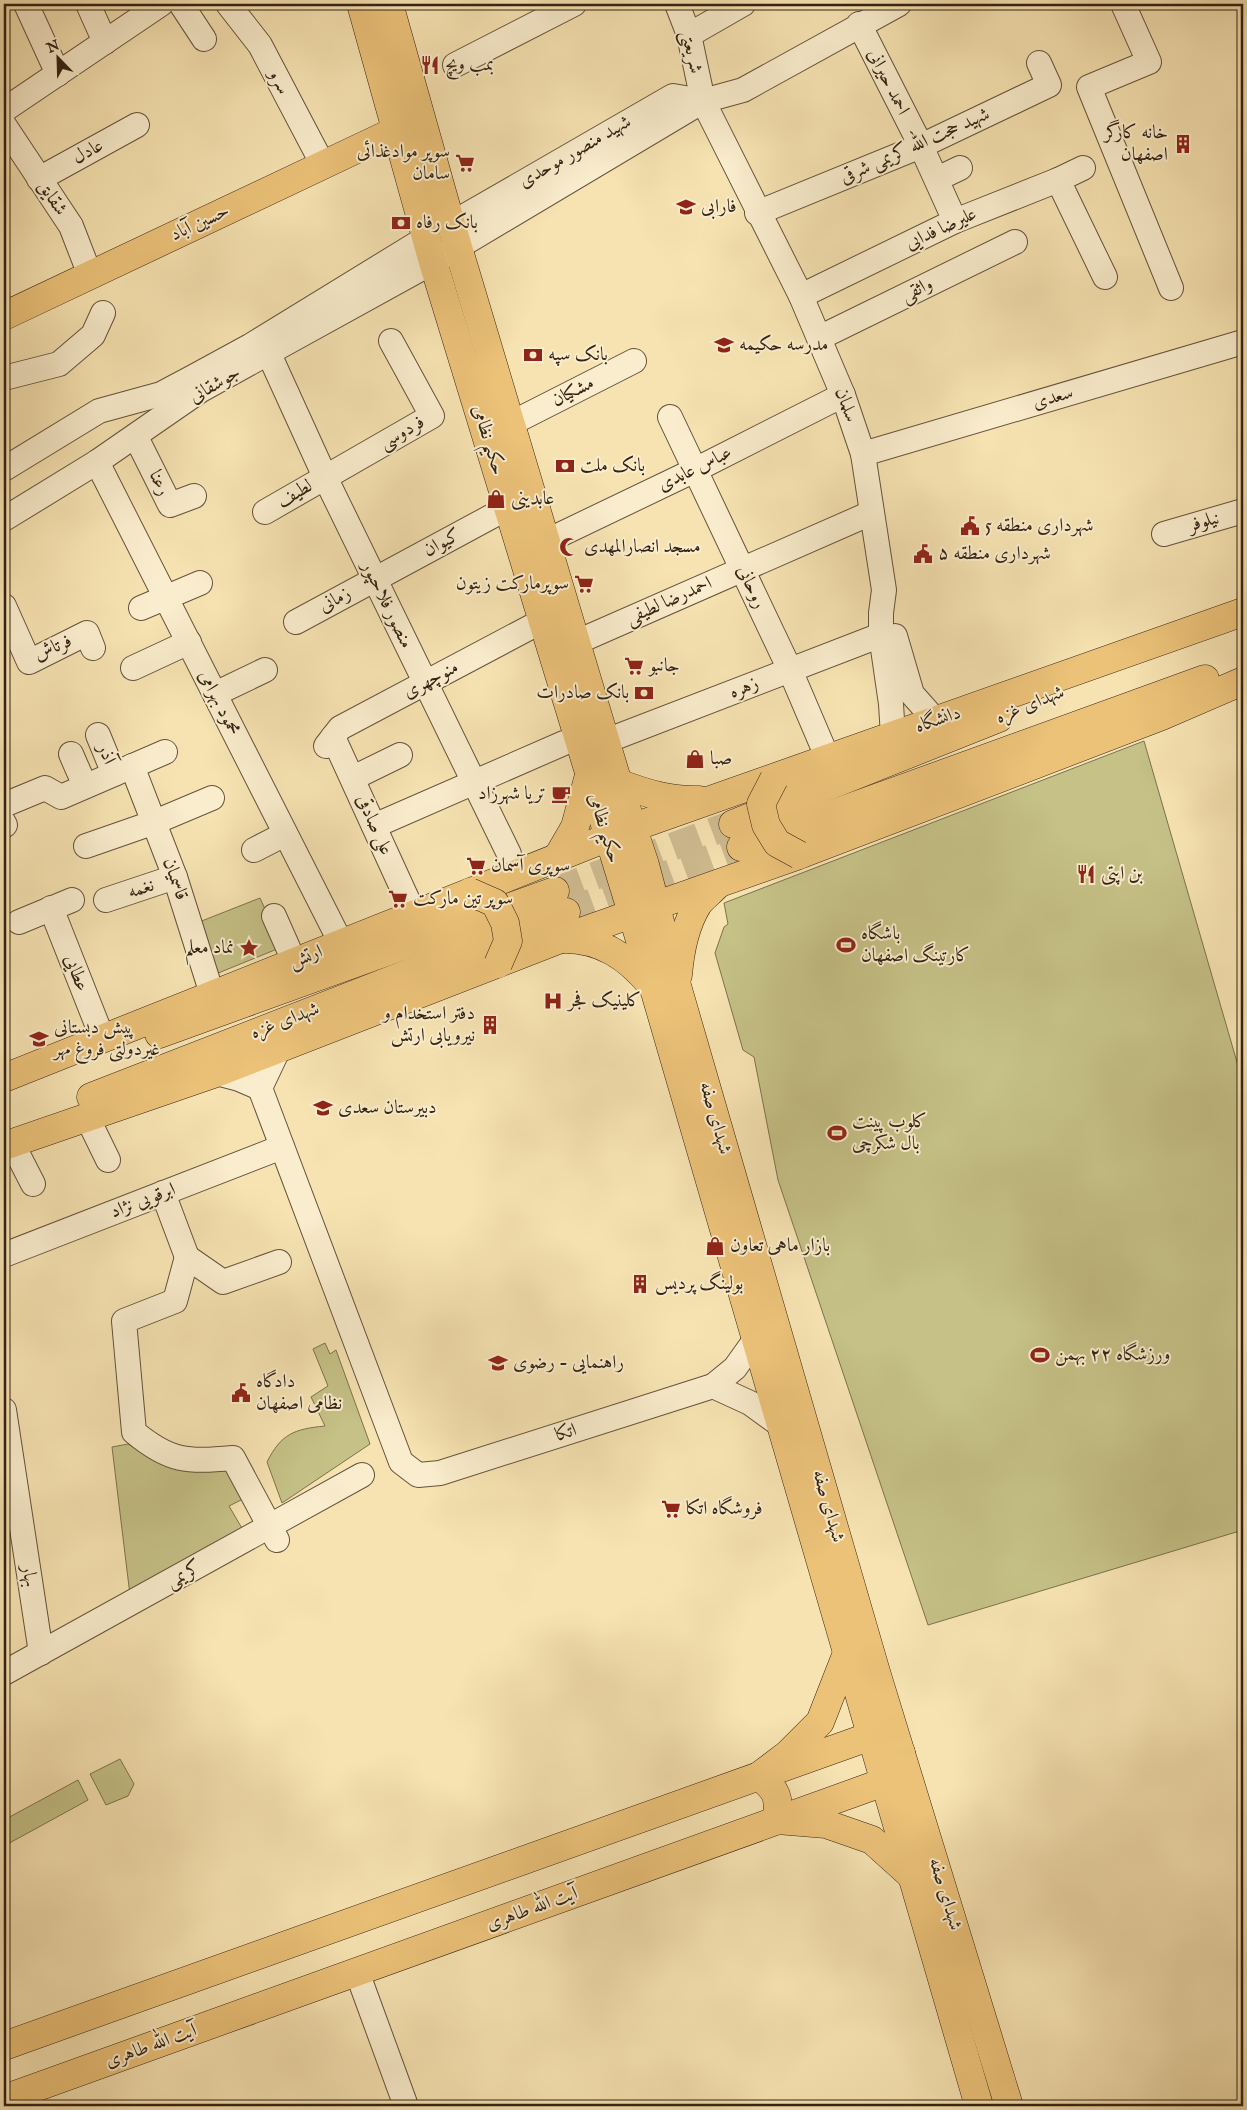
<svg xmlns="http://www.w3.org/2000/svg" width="1247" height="2110" font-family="'IM FELL English',Amiri,serif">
<rect width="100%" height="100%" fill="#f7e3b2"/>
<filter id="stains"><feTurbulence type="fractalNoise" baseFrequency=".004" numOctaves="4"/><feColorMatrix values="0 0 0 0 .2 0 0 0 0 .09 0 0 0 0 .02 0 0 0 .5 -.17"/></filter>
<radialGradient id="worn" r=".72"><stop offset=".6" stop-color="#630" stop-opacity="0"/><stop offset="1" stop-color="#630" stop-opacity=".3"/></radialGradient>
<g fill="#c5c187" stroke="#7c724e">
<path d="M1144 741 1243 1083V1530L928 1625 778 1180 754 1057 743 1050 715 953 724 927 728 924 724 903Z"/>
<path d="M260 898 282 947 211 976 194 924Z"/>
<path d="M325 1343 330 1354 336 1350 370 1444 282 1503 267 1462C281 1434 294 1429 325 1426L311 1397 328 1386 313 1349Z"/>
<path d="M128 1444 150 1457 229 1469 245 1498 229 1506 243 1530 130 1595 112 1447Z"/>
<path d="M120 1759 134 1784 128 1796 106 1805 90 1774Z"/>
<path d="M78 1780 88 1800 4 1846V1820Z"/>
</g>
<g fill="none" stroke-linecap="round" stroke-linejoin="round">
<g stroke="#d0bc92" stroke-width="28" stroke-dasharray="28 14" stroke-linecap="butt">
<path d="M555 891 733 824"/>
<path d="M566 912 741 847"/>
</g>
<g stroke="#64523c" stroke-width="26">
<g id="minor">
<path d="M26 4 58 74"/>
<path d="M88 4 105 42"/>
<path d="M181 4 204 39"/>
<path d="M228 4 260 45 323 165"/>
<path d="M677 4 689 35 703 101 801 296 843 395 863 454 884 590 881 613V635L891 704 893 736"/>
<path d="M1123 4 1149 62 1089 87 1171 288"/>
<path d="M859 24 921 146 955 221"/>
<path d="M689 35 743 4"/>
<path d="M455 65 574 4"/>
<path d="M4 110 161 4"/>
<path d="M4 125 71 226 90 275"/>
<path d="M39 179 137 125"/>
<path d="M937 179 960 168"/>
<path d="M1058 180 1105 277"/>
<path d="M757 213 921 146 1049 85 1039 63"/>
<path d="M451 224 673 96 703 101"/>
<path d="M801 296 955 221 1058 180 1083 168"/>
<path d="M819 338 1015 242"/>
<path d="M269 354 325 477 509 854"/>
<path d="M4 378 59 364 93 335 103 313"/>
<path d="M670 417 790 670 828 759"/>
<path d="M512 423 634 361"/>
<path d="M136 437 170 505 194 496"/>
<path d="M863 454 1243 342"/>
<path d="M97 462 341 943"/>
<path d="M4 469 99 411 161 394 193 377 250 346 426 238"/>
<path d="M265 512 432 416 391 341"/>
<path d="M4 519 97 462 201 390 433 262 703 101 743 90 899 4"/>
<path d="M1164 534 1243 511"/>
<path d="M547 541 695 470 843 395"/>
<path d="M4 606 29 662 87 633 93 648"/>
<path d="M141 608 200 583"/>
<path d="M296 622 509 507"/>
<path d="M895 636 912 694 936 721"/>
<path d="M577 642 871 513"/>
<path d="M133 668 189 642"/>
<path d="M215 694 265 670"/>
<path d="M98 735 114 774"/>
<path d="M333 737 414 914"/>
<path d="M606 741 881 635"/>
<path d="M326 746 340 728 542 621"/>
<path d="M71 754 85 786"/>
<path d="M132 766 175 877 212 994"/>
<path d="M353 778 400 755"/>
<path d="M4 805 45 788 61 797 165 752"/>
<path d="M4 823 5 825"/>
<path d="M374 826 564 743"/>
<path d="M86 846 155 822 212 798"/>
<path d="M254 850 285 834"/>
<path d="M106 900 175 877"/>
<path d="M51 908 102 1037"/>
<path d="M274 916 294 961"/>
<path d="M19 922 72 900"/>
<path d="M216 1073 239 1079 260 1088"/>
<path d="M260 1088 401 1462 418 1475 440 1473 713 1386 735 1368 755 1340"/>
<path d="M260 1088 279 1048"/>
<path d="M87 1117 108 1160"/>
<path d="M12 1143 33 1184"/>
<path d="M163 1193 187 1257"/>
<path d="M4 1255 282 1147"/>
<path d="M713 1386 750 1403 779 1424"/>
<path d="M4 1410 41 1653"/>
<path d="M277 1540 233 1458C187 1462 170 1462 134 1432L124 1321 175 1301 187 1257 223 1282 279 1262"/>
<path d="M4 1673 362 1475"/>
<path d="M357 1972 406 2106"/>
</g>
</g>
<g stroke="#332214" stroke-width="29">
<g id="major">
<path d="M361 4 433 262 632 913 979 2106"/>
<path d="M389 4 451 224 618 783 645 865 677 986 876 1672 1009 2106"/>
<path d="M4 316 397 130"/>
<path d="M618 783C645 793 670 801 699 800"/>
<path d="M733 824 999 718"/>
<path d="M741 847 1205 679"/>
<path d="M557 858 575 827 588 779"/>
<path d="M565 939C601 939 628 957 651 985"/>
<path d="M678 975C680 951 685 925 698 904 703 897 712 891 718 884"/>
<path d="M159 1034 555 891"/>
<path d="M4 1078 634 827 1243 612"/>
<path d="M91 1097 566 912"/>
<path d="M4 1146 216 1073 558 940 799 855 1162 716 1243 681"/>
<path d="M847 1653 820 1722 788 1754 759 1776C778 1792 779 1796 777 1820L826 1824 872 1840 912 1876"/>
<path d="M4 2046 871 1736 901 1753 884 1782 4 2099"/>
</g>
</g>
<use href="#minor" stroke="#faedcd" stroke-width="24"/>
<use href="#major" stroke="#ecc279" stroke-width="28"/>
<g stroke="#332214" stroke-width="29" stroke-linecap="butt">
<g id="major-bridge">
<path d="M774 779 761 804 766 825 777 843 799 855"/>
<path d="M470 892 495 903 505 923 508 941 498 964"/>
</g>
</g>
<use href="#major-bridge" stroke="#ecc279" stroke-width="28"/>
</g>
<defs>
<g id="restaurant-bare" transform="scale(1.5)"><path d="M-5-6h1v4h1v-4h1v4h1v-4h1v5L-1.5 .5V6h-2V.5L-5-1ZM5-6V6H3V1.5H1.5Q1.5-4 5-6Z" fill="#8f2418" stroke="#faedcd" stroke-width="2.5" paint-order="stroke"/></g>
<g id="building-bare" transform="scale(1.5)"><path d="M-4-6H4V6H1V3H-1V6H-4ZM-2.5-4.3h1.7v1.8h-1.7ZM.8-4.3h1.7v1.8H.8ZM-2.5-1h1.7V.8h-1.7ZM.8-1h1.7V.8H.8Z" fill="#8f2418" stroke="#faedcd" stroke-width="2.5" paint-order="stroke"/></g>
<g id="supermarket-bare" transform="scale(1.5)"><path d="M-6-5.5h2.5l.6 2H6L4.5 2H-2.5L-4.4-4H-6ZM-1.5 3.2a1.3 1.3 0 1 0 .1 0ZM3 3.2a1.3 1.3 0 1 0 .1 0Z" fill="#8f2418" stroke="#faedcd" stroke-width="2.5" paint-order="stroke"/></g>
<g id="school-bare" transform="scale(1.5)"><path d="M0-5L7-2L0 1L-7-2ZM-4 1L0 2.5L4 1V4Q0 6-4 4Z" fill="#8f2418" stroke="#faedcd" stroke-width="2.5" paint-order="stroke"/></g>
<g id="bank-bare" transform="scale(1.5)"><path d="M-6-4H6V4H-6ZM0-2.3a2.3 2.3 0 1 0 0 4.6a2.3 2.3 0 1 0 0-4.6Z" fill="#8f2418" stroke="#faedcd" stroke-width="2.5" paint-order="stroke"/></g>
<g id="shop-bare" transform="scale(1.5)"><path d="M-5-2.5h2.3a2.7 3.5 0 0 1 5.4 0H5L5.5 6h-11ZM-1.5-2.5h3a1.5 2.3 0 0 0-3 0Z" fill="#8f2418" stroke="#faedcd" stroke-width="2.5" paint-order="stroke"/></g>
<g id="civic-bare" transform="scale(1.5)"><path d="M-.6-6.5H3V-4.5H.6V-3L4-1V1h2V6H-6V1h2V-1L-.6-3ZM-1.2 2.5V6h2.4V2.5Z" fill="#8f2418" stroke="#faedcd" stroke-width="2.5" paint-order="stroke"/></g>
<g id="mosque-bare" transform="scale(1.5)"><path d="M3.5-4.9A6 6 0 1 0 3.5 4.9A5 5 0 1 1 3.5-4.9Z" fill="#8f2418" stroke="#faedcd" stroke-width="2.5" paint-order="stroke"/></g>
<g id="cafe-bare" transform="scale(1.5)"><path d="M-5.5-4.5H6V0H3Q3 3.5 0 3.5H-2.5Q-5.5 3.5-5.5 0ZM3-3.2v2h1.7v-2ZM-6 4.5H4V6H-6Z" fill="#8f2418" stroke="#faedcd" stroke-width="2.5" paint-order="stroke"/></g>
<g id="stadium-bare" transform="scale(1.5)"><path d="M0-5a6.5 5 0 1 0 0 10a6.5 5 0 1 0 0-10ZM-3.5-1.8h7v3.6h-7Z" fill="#8f2418" stroke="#faedcd" stroke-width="2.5" paint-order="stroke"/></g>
<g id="sight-bare" transform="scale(1.5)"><path d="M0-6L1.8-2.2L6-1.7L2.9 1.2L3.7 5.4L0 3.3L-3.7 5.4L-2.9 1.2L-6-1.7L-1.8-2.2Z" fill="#8f2418" stroke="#faedcd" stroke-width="2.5" paint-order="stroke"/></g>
<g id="hospital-bare" transform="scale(1.5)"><path d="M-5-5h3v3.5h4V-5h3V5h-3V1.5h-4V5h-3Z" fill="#8f2418" stroke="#faedcd" stroke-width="2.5" paint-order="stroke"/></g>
</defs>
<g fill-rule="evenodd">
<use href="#restaurant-bare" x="430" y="65"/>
<use href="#building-bare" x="1183" y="144"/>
<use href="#supermarket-bare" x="465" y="163"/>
<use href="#school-bare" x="686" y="207"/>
<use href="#bank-bare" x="401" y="223"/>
<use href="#school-bare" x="724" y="345"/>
<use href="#bank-bare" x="533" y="355"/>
<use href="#bank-bare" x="565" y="466"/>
<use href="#shop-bare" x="496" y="499"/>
<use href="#civic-bare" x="970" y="526"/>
<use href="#mosque-bare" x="569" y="547"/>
<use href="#civic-bare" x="923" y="554"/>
<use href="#supermarket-bare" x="584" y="584"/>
<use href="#supermarket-bare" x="634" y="666"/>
<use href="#bank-bare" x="644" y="693"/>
<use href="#shop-bare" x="695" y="759"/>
<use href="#cafe-bare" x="561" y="794"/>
<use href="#supermarket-bare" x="476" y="866"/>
<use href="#restaurant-bare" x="1086" y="874"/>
<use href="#supermarket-bare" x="398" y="899"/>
<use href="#stadium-bare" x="846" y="945"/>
<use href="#sight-bare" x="249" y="948"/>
<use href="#hospital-bare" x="553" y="1001"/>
<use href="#building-bare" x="490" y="1025"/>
<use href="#school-bare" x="39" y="1039"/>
<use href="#school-bare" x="323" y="1108"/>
<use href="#stadium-bare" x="837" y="1133"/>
<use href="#shop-bare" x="715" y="1246"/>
<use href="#building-bare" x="640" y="1284"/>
<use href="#stadium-bare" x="1040" y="1355"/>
<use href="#school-bare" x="498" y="1363"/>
<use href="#civic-bare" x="241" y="1393"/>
<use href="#supermarket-bare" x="671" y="1509"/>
</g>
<g text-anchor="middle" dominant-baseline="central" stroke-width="4" stroke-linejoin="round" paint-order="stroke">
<g font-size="19" fill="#332214" stroke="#faedcd">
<text transform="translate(691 52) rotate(76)">شریعتی</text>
<text transform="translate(279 82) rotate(62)">سرو</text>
<text transform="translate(888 82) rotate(63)">احمد حیرانی</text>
<text transform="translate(915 146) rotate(-24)">شهید حجت الله کریمی شرقی</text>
<text transform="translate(88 152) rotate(-29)">عادل</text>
<text transform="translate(575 152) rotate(-30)">شهید منصور موحدی</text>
<text transform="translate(52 198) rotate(56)">شقایق</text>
<text transform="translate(200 223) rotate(-25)">حسین آباد</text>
<text transform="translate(941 229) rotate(-25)">علیرضا فدایی</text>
<text transform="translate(917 290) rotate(-26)">واثقی</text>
<text transform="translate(215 385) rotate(-30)">جوشقانی</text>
<text transform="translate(573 392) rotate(-27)">مشکیان</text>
<text transform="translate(1053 398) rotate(-16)">سعدی</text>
<text transform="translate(846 405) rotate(70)">سلمان</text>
<text transform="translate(402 433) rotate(-30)">فردوسی</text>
<text transform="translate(488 440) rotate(73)">حکیم نظامی</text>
<text transform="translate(695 469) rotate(-26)">عباس عابدی</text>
<text transform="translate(159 483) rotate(64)">رعنا</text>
<text transform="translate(295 494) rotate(-30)">لطیف</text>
<text transform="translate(1204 522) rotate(-16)">نیلوفر</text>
<text transform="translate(442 543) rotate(-28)">کیوان</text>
<text transform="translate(751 587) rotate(65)">روحانی</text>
<text transform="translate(335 600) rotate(-28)">زمانی</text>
<text transform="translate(669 601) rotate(-24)">احمدرضا لطیفی</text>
<text transform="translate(387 605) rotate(64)">منصور فلاحپور</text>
<text transform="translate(53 648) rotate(-23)">فرتاش</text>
<text transform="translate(431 680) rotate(-28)">منوچهری</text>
<text transform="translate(744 688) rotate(-21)">زهره</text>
<text transform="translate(219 703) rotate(63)">محمود بهرامی</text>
<text transform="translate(1030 705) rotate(-22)">شهدای غزه</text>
<text transform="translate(938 720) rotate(-19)">دانشگاه</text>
<text transform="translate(106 754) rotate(68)">آذر</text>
<text transform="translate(374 825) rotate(66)">علی صادقی</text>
<text transform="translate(604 828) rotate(73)">حکیم نظامی</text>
<text transform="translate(175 879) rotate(71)">قاسمیان</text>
<text transform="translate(141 889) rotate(-18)">نغمه</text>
<text transform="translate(306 957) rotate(-21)">ارتش</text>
<text transform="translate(76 973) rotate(69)">عطایی</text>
<text transform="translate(285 1021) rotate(-21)">شهدای غزه</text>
<text transform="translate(715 1118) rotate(74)">شهدای صفه</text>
<text transform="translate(143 1201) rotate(-21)">ابرقویی نژاد</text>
<text transform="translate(566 1433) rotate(-18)">اتکا</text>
<text transform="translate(828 1506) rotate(74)">شهدای صفه</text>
<text transform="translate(184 1575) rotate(-29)">کریمی</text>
<text transform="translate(29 1576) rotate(81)">بهار</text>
<text transform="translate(945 1894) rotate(73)">شهدای صفه</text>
<text transform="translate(532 1909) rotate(-20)">آیت الله طاهری</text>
<text transform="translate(151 2046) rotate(-20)">آیت الله طاهری</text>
</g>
<g font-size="19" fill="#332214" stroke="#faedcd" text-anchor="start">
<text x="445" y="65">بمب ویچ</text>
<text x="1168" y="133" text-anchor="end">خانه کارگر<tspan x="1168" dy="22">اصفهان</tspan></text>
<text x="450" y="152" text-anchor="end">سوپر موادغذائی<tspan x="450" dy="22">سامان</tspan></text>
<text x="701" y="207">فارابی</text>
<text x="416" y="223">بانک رفاه</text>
<text x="739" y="345">مدرسه حکیمه</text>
<text x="548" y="355">بانک سپه</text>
<text x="580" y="466">بانک ملت</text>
<text x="511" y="499">عابدینی</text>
<text x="985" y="526">شهرداری منطقه 5</text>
<text x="584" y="547">مسجد انصارالمهدی</text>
<text x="938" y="554">شهرداری منطقه ۵</text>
<text x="569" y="584" text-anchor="end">سوپرمارکت زیتون</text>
<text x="649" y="666">جانبو</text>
<text x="629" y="693" text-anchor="end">بانک صادرات</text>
<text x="710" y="759">صبا</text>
<text x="546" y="794" text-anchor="end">تریا شهرزاد</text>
<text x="491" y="866">سوپری آسمان</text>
<text x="1101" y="874">بن اپتی</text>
<text x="413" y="899">سوپر تین مارکت</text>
<text x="861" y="934">باشگاه<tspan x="861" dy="22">کارتینگ اصفهان</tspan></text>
<text x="234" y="948" text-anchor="end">نماد معلم</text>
<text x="568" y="1001">کلینیک فجر</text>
<text x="475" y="1014" text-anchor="end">دفتر استخدام و<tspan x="475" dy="22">نیرویابی ارتش</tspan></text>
<text x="54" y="1028">پیش دبستانی<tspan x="54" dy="22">غیردولتی فروغ مهر</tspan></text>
<text x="338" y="1108">دبیرستان سعدی</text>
<text x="852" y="1122">کلوب پینت<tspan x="852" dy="22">بال شکرچی</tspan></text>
<text x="730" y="1246">بازار ماهی تعاون</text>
<text x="655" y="1284">بولینگ پردیس</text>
<text x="1055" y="1355">ورزشگاه ۲۲ بهمن</text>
<text x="513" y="1363">راهنمایی - رضوی</text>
<text x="256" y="1382">دادگاه<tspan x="256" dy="22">نظامی اصفهان</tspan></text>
<text x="686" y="1509">فروشگاه اتکا</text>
</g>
</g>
<rect width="1247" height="2110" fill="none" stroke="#f7e3b2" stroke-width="20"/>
<rect x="5" y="5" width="1237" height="2100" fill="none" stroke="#332214" stroke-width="2.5"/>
<rect x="10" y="10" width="1227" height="2090" fill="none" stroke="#332214"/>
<g transform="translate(58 58) rotate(337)" stroke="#faedcd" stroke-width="4" paint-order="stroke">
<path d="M0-4L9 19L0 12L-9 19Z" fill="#332214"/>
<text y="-8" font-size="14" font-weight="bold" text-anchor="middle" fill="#332214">N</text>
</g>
<rect width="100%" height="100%" filter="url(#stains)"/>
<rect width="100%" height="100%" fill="url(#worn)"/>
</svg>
